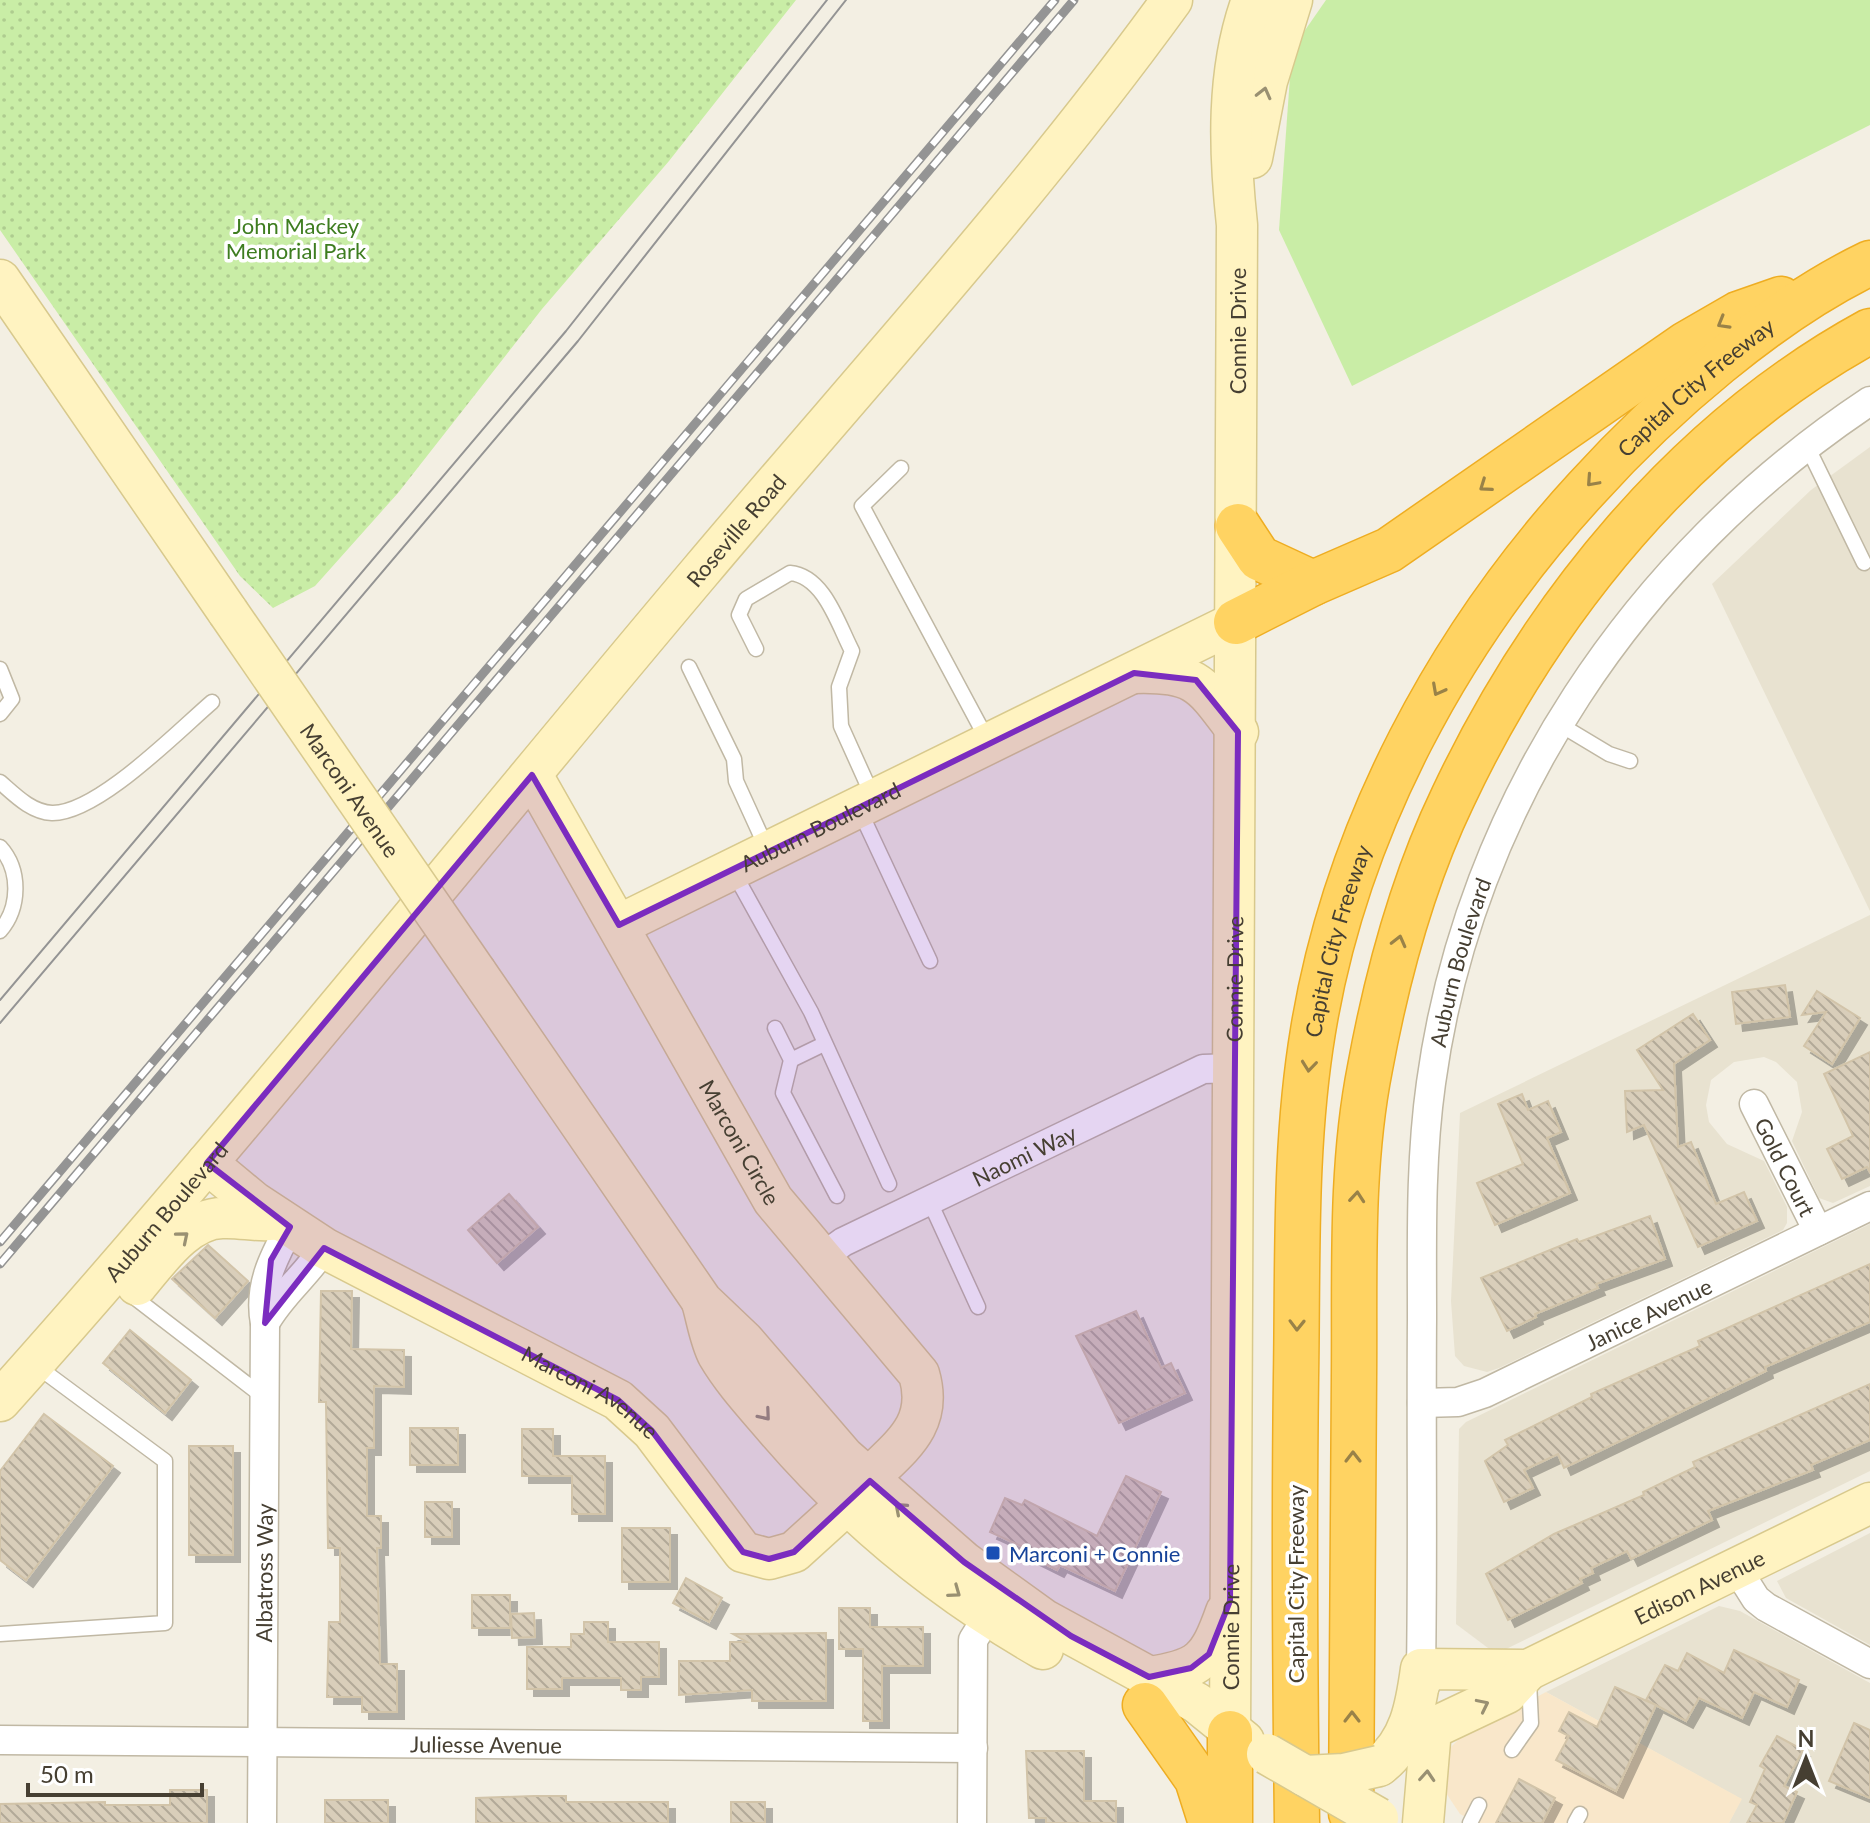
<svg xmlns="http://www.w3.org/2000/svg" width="1870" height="1823" font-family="Lato,sans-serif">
<defs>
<pattern id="park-dots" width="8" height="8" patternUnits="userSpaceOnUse" patternTransform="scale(2)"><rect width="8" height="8" fill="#c9eda6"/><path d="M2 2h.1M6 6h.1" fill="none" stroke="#aecc8f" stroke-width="1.8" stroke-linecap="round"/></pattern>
<pattern id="building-back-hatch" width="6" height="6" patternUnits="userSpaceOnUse" patternTransform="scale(2)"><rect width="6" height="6" fill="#d9ceba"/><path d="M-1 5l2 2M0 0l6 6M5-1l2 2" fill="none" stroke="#b2a998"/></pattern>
<filter id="shadow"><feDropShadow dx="7" dy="7" stdDeviation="0" flood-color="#0004"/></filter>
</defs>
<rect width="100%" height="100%" fill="#f3efe3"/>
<g fill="#e8e2d0">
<path d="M1870 447V911L1712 584 1811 490Z"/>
<path d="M1870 915V1186L1833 1203 1819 1198 1792 1141 1802 1112 1797 1082 1776 1062 1764 1057 1734 1062 1711 1080 1706 1105 1709 1122 1727 1144 1764 1161 1787 1207V1223L1783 1230 1499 1368 1487 1372 1464 1366 1455 1356 1451 1301 1460 1113Z"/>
<path d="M1870 1224V1471L1496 1654 1456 1624 1459 1429 1466 1422Z"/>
<path d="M1870 1533V1645L1786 1598 1777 1581Z"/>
<path d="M1719 1606 1740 1611 1870 1683V1823H1729L1741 1799 1546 1692Z"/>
</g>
<path fill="#f9e7ca" d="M1546 1692 1742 1799 1729 1823H1477L1460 1814 1446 1793 1447 1755 1451 1747 1461 1737Z"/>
<path fill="#c9eda6" d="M1326 0H1870V125L1352 386 1279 230 1292 49Z"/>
<path fill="url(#park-dots)" d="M0 0H796L669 161 542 309 398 493 315 586 273 608 240 576 0 230Z"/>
<g fill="url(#building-back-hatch)" stroke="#d2c4a9" stroke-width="2" filter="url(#shadow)">
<path d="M1785 985 1790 1017 1736 1024 1732 992Z"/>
<path d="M1817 991 1860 1018 1832 1064 1804 1046 1826 1012 1802 1015Z"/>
<path d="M1693 1014 1710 1040 1674 1064 1678 1147 1691 1142 1716 1204 1744 1192 1757 1221 1698 1247 1644 1125 1627 1132 1625 1091 1663 1090 1637 1050Z"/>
<path d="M1870 1052V1172L1867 1167 1842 1179 1827 1149 1853 1136 1824 1074Z"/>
<path d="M1522 1094 1528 1110 1548 1101 1561 1132 1547 1138 1570 1193 1495 1225 1477 1183 1523 1164 1498 1104Z"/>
<path d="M509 1194 538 1227 497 1263 468 1230Z"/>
<path d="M1650 1216 1665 1259 1596 1284 1598 1288 1535 1314 1536 1317 1507 1331 1481 1278 1577 1239 1579 1242Z"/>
<path d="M208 1245 248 1281 215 1318 172 1279Z"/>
<path d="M1870 1264V1322L1765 1367 1766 1371 1564 1468 1558 1454 1524 1470 1533 1488 1504 1502 1485 1461 1508 1445 1505 1440 1592 1397 1591 1394 1700 1346 1698 1341Z"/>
<path d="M321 1291H352L351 1349 404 1350V1387L374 1386V1448H367V1516H381V1548H377L380 1664H397V1712H362V1697H327L329 1622H340V1548H328L326 1402H319Z"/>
<path d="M1136 1311 1161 1368 1171 1363 1185 1393 1119 1423 1076 1336Z"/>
<path d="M130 1330 191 1380 165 1413 103 1363Z"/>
<path d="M1870 1384V1440L1811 1465 1813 1470 1708 1511 1712 1520 1631 1559 1627 1551 1591 1568 1593 1573 1580 1579 1582 1583 1508 1620 1486 1574 1554 1534 1644 1495 1643 1492 1695 1467 1693 1462Z"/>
<path d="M44 1414 113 1466 26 1580 0 1560V1471Z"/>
<rect x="410" y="1428" width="48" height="37"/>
<path d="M522 1429H553V1456H605V1514H572V1476H522Z"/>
<rect x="189" y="1446" width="44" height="109"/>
<path d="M1126 1476 1161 1492 1115 1591 1060 1565 1057 1570 1029 1556 1032 1551 990 1532 1005 1498 1022 1505 1025 1500 1097 1536Z"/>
<rect x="425" y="1502" width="27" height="35"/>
<rect x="622" y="1528" width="48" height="54"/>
<path d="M686 1578 722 1598 709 1622 673 1603Z"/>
<rect x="472" y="1595" width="38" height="33"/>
<path d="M839 1608H870V1627H923V1666H882V1721H863V1649H839Z"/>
<path d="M534 1613 535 1637 512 1638 511 1614Z"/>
<path d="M584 1622H608V1642H659V1677H641V1690H621V1678H562V1689H527V1647H571V1634H584Z"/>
<path d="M826 1633V1701H752V1690L679 1695V1661H730V1642H747L733 1634Z"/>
<path d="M1734 1650 1799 1680 1787 1707 1754 1692 1742 1718 1699 1698 1686 1721 1646 1700 1665 1665 1678 1671 1687 1653 1724 1673Z"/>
<path d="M1615 1687 1656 1705 1616 1791 1556 1760 1569 1736 1559 1731 1569 1712 1597 1727Z"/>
<path d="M1854 1723 1870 1730V1798L1829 1781Z"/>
<path d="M1777 1736 1803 1750 1784 1786 1797 1792 1783 1823H1747L1757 1805 1750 1802 1765 1769 1760 1766Z"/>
<path d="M1026 1751H1084V1801H1116V1823H1046V1818H1029Z"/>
<path d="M1519 1779 1555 1798 1542 1823H1496Z"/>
<path d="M170 1790H207V1823H0V1804L105 1802V1805H170Z"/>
<path d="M534 1796H566V1802H668V1823H476V1798Z"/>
<rect x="325" y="1800" width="63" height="23"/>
<rect x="731" y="1802" width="34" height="21"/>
</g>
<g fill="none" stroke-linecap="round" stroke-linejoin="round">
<g stroke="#c0b8a4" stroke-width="17">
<g id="lane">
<path d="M1807 446 1864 563"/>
<path d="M901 468 862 506 989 743"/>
<path d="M756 649 739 615 746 599 790 573C824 576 838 624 852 651L839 687 841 726 873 797"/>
<path d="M689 667 734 759 736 781 767 849"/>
<path d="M0 669 12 699 0 714"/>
<path d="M1559 724 1609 754 1630 761"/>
<path d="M0 782C15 795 31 812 52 813 97 814 177 732 212 702"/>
<path d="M859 809 930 961"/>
<path d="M0 847C21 870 20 908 0 931"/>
<path d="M734 873 811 1012 889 1184"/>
<path d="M775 1028 791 1060 783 1093 837 1196"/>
<path d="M791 1060 824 1044"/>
<path d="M930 1202 978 1307"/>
<path d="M130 1294 265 1398"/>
<path d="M0 1634 165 1623V1461L34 1364"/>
<path d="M1512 1750 1531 1723 1529 1681"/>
<path d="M1470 1823 1479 1805"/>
<path d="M1575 1823 1580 1814"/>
</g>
</g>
<g stroke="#c0b8a4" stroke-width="31">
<g id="street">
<path id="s1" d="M1754 1104 1818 1231"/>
<path id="s2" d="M821 1258 843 1242 1203 1069 1235 1068"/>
<path d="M265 1323C281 1294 306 1276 324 1248"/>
<path id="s3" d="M1422 1403 1458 1402 1485 1393 1870 1206"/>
<path d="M1737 1569 1756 1599 1766 1607 1870 1664"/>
<path id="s4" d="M1425 1686 1421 1669C1423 1552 1421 1436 1422 1319 1422 1241 1420 1161 1431 1083 1469 804 1636 556 1870 401"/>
<path id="s5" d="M0 1740 973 1748"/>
<path id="s6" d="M262 1823 265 1323C258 1287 273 1258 290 1227"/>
<path d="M972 1823 973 1640 988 1616"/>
</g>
</g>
<g stroke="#d8c98d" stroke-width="43">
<g id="secondary">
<path d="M1252 158 1267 81 1292 0"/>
<path d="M0 280 228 612"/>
<path d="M1134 673C1197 671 1202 684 1238 732"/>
<path id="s7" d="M532 775 773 1200 919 1374C934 1425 901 1446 868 1479"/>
<path id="s8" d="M619 925 1236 622"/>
<path d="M476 972 702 1301 744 1341 844 1457 964 1562 1043 1619 1197 1703 1244 1741"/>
<path id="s9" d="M207 1163 254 1202 324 1248 618 1400 652 1431 743 1552 769 1559 794 1552 848 1503"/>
<path d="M137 1285C159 1259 187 1218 223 1218 243 1217 260 1223 279 1219"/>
<path d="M702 1302C707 1319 710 1340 718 1355 732 1379 753 1402 771 1423 847 1513 940 1590 1043 1649"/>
<path id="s10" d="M0 1401C241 1132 466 849 699 573 858 384 1027 200 1172 0"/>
<path d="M1149 1677C1200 1670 1209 1660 1226 1612"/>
<path id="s11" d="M1230 1733C1230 1230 1238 727 1237 225 1229 151 1226 71 1252 0"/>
<path id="s12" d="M1379 1766C1410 1742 1416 1706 1421 1669L1528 1670 1870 1503"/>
<path d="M1423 1823 1431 1729 1507 1693 1528 1670"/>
</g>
</g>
<g stroke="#eead22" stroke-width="47">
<g id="highway">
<path d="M1238 526 1259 558 1313 583"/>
<path d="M1236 622 1313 583 1389 550 1686 344 1738 314 1781 299"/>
<path d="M1145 1705 1197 1779 1211 1823"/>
<path d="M1230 1733V1823"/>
<path d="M1351 1813C1352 1668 1353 1522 1354 1377 1355 1275 1350 1169 1370 1068 1387 976 1412 882 1453 797 1542 608 1685 432 1870 331"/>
<path id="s13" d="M1297 1823C1295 1674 1294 1526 1296 1377 1298 1262 1294 1145 1313 1031 1346 829 1449 638 1586 489 1661 406 1770 311 1870 263"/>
</g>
</g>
<use href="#lane" stroke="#fff" stroke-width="14"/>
<use href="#street" stroke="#fff" stroke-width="28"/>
<use href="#secondary" stroke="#fff3c1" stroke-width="40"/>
<use href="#highway" stroke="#ffd362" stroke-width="44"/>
<g stroke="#949494" stroke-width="2">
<path d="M0 1000 566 331 827 0"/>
<path d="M0 1023 578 341 846 0"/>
</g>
<g stroke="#949494" stroke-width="9">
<g id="rail">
<path d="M0 1242 1055 0"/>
<path d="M0 1264 1074 0"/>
</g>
</g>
<use href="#rail" stroke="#fff" stroke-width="6" stroke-dasharray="18" stroke-linecap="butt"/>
<g stroke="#d8c98d" stroke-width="43" stroke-linecap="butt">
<g id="secondary-bridge">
<path id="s14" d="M228 612 476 972"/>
<path d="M1267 1754 1378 1818"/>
<path d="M1305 1776 1344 1774 1379 1766"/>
</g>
</g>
<use href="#secondary-bridge" stroke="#fff3c1" stroke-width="40"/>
</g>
<defs><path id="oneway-chevron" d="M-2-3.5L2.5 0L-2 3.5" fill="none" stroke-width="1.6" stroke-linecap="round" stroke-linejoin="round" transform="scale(2)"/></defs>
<g stroke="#999072">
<use href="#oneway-chevron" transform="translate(1264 93) rotate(-76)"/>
<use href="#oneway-chevron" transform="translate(183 1237) rotate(-40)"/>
<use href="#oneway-chevron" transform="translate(765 1415) rotate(50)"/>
<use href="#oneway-chevron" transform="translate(900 1508) rotate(-139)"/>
<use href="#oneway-chevron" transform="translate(955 1592) rotate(36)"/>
<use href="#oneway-chevron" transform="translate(1483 1705) rotate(-26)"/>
<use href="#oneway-chevron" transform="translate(1427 1776) rotate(-86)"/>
</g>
<g stroke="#998248">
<use href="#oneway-chevron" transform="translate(1723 323) rotate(150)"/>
<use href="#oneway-chevron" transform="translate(1592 481) rotate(132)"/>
<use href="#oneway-chevron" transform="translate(1485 486) rotate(145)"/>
<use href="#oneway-chevron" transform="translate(1438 690) rotate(118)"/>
<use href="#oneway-chevron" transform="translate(1399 941) rotate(-76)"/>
<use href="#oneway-chevron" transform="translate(1309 1066) rotate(96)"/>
<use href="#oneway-chevron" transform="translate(1357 1197) rotate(-85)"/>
<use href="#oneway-chevron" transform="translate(1297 1325) rotate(91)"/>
<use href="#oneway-chevron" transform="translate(1353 1457) rotate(-90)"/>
<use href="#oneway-chevron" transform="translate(1352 1717) rotate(-90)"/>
</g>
<path fill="#7b2cbf" fill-opacity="0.2" stroke="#7b2cbf" stroke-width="6" stroke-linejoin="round" d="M1134 673 1196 680 1238 732 1230 1601 1209 1654 1191 1668 1149 1677 1071 1636 964 1562 870 1481 794 1552 769 1559 743 1552 652 1431 618 1400 324 1248 265 1323 271 1260 290 1227 207 1163 532 775 619 925Z"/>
<rect fill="#1a4fb4" stroke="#fff" stroke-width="3" x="985" y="1545" width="16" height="16" rx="4"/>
<g text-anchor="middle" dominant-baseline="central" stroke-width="7" stroke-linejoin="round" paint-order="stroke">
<g font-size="22" fill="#3e7d20" stroke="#fff">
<text x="296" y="225">John Mackey<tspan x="296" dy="25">Memorial Park</tspan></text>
</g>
<g font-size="22" fill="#463f32" stroke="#fff">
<text stroke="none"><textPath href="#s11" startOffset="1402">Connie Drive</textPath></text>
<text stroke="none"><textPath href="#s13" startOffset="1558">Capital City Freeway</textPath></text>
<text stroke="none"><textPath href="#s10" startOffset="1140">Roseville Road</textPath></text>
<text stroke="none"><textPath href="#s14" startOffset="216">Marconi Avenue</textPath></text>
<text stroke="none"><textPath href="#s8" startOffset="224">Auburn Boulevard</textPath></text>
<text stroke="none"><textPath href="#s13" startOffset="886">Capital City Freeway</textPath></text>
<text stroke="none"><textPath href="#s4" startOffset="728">Auburn Boulevard</textPath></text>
<text stroke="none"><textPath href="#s11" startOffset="754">Connie Drive</textPath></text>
<text stroke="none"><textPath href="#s7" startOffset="422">Marconi Circle</textPath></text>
<text stroke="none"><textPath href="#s2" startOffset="228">Naomi Way</textPath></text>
<text stroke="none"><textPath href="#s1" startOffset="70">Gold Court</textPath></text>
<text stroke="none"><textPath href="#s10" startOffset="252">Auburn Boulevard</textPath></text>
<text stroke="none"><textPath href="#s3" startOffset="246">Janice Avenue</textPath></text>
<text stroke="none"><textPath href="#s9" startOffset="448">Marconi Avenue</textPath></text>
<text stroke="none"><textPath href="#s6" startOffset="250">Albatross Way</textPath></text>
<text transform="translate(1295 1584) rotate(-90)">Capital City Freeway</text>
<text stroke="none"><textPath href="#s12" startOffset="406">Edison Avenue</textPath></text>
<text stroke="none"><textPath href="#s11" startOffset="106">Connie Drive</textPath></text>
<text stroke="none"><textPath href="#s5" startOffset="486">Juliesse Avenue</textPath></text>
</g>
<g font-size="22" fill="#164399" stroke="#fff" text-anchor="start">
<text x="1009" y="1553">Marconi + Connie</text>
</g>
</g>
<g transform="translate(1806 1759)" stroke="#ffffff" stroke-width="6" paint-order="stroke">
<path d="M0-6L14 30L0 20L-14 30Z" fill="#463f32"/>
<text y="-12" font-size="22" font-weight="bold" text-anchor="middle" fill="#463f32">N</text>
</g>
<path d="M28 1783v12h174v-12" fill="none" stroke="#463f32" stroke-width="4"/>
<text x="40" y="1783" font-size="24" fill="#463f32" stroke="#ffffff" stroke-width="6" paint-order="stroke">50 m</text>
</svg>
